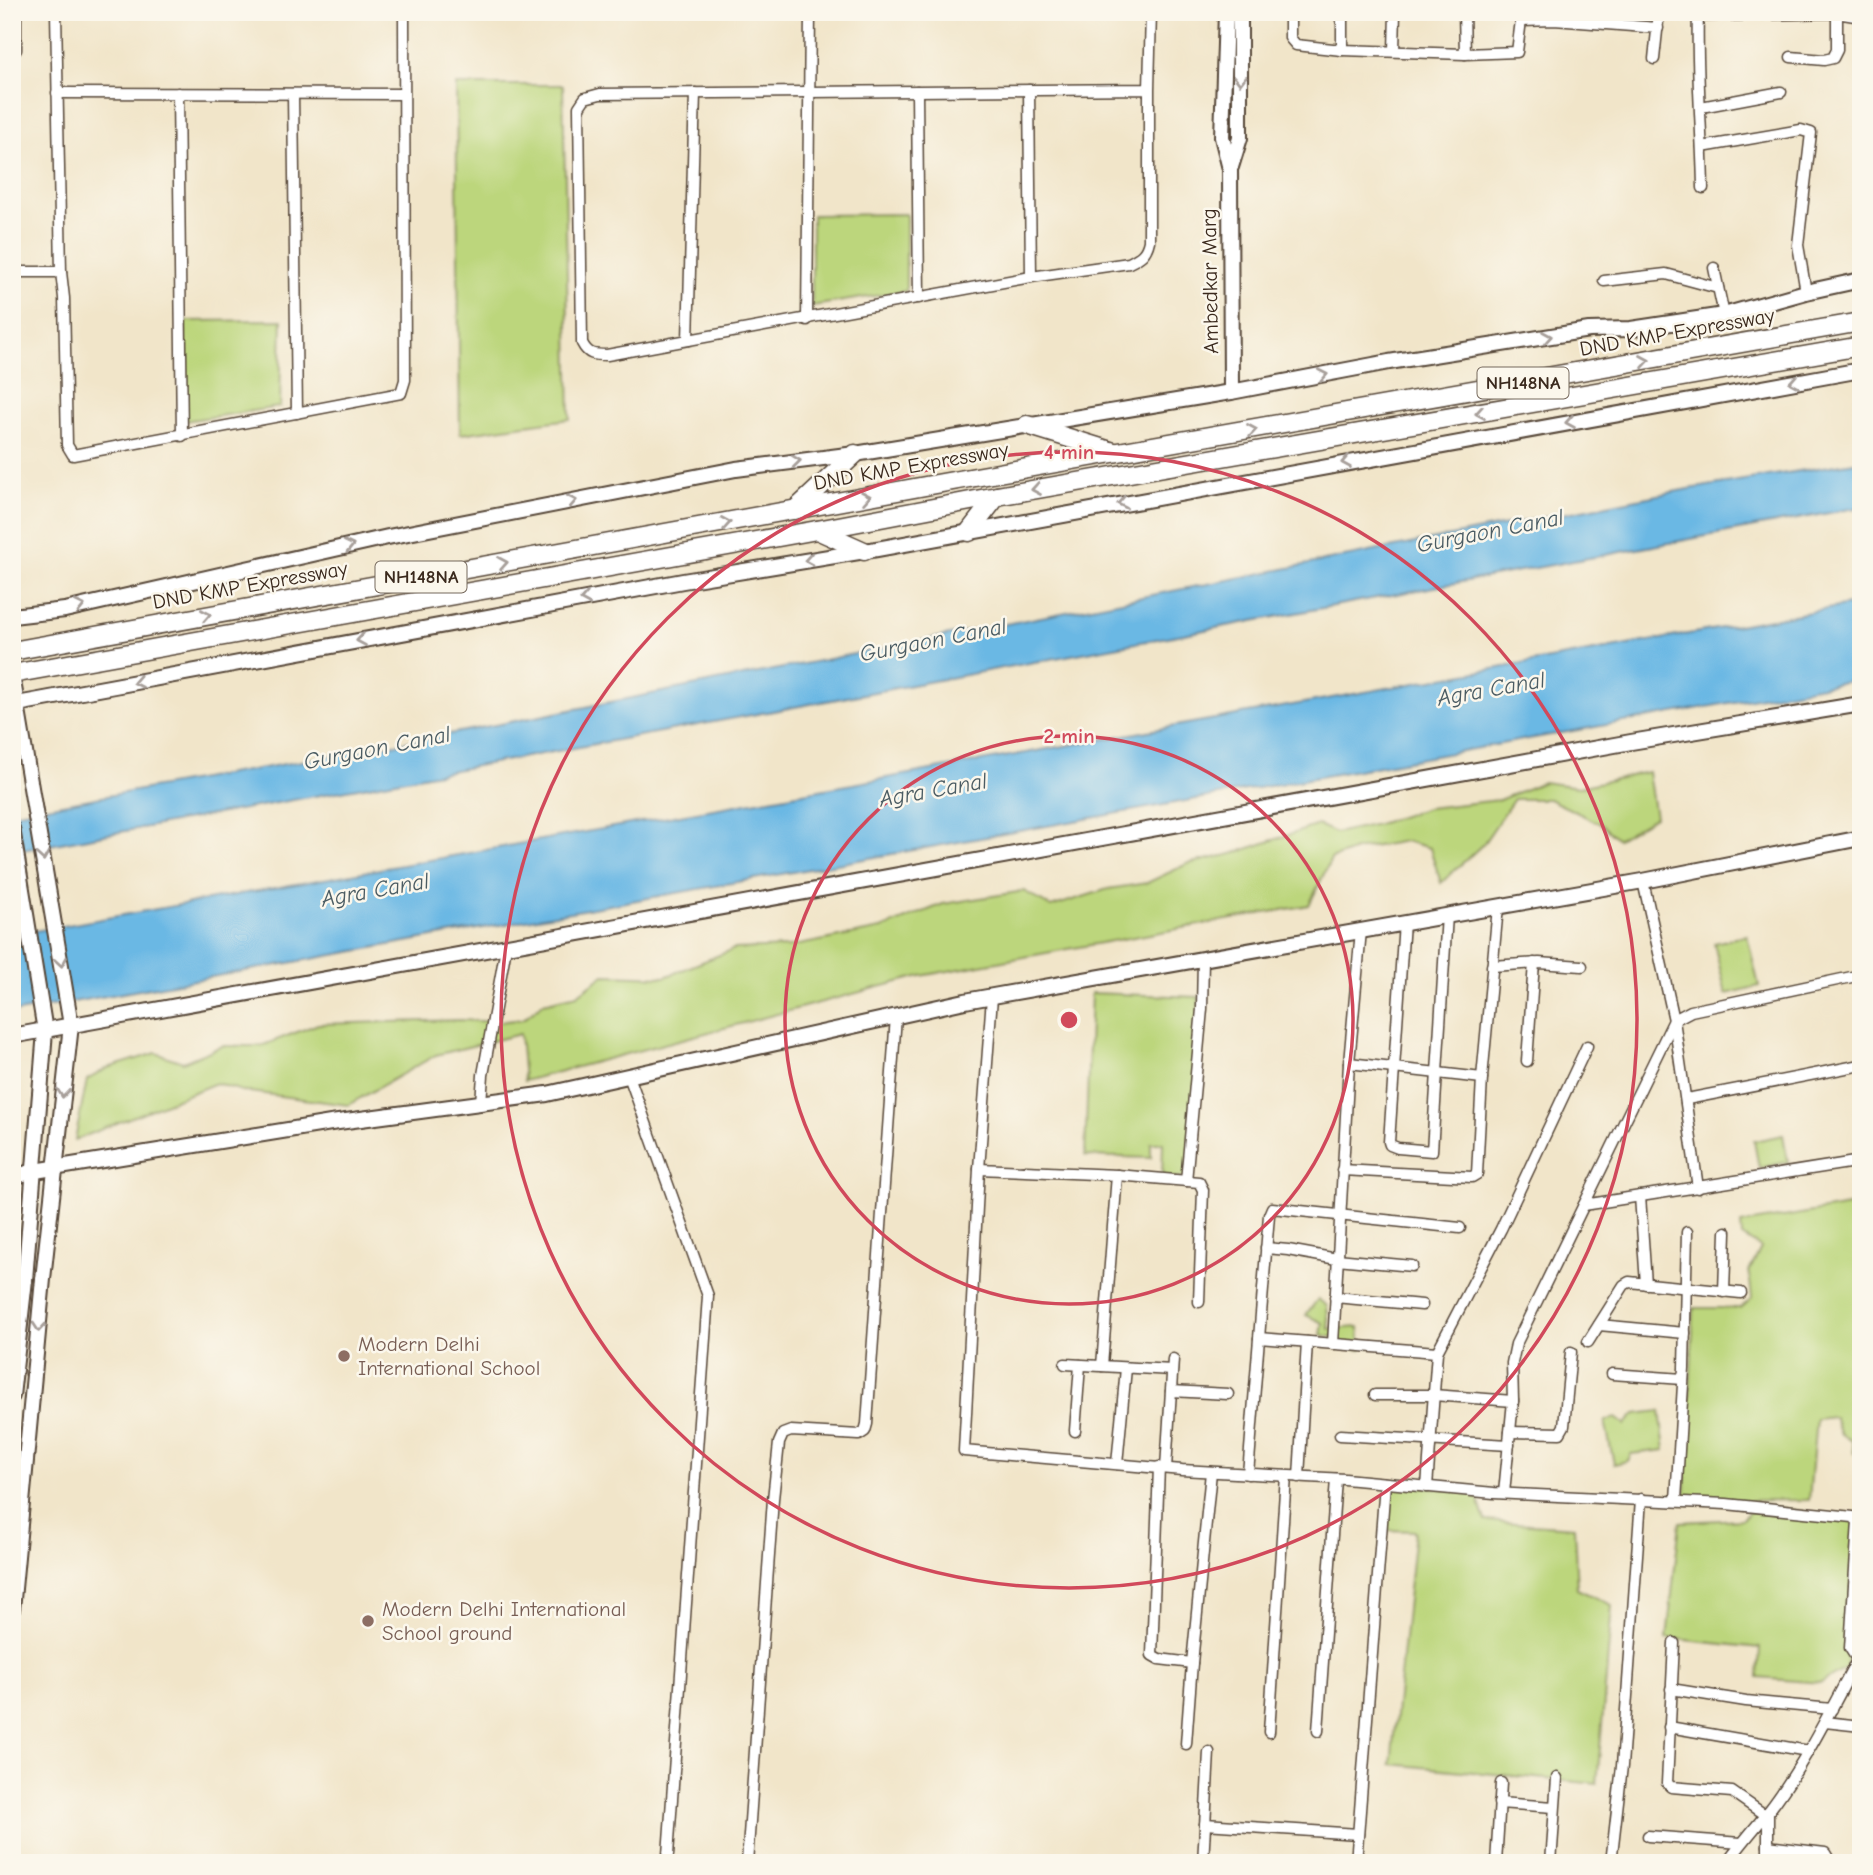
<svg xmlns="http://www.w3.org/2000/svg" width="1873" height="1875" font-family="'Comic Neue',sans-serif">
<rect width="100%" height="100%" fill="#fbf7ec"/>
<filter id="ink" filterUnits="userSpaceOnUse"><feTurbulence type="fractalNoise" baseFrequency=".0143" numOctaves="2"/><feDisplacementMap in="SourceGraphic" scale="14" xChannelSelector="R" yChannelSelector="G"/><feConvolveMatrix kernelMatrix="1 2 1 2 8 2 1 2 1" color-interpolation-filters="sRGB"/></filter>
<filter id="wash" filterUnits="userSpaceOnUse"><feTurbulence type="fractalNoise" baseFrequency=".00686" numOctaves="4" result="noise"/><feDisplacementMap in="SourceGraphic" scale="28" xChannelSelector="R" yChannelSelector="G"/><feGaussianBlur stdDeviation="1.57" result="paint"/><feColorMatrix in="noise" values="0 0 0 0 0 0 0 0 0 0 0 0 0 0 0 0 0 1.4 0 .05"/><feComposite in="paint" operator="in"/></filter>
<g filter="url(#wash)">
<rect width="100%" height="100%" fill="#f1e5c9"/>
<g fill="#bcd67b" stroke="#7c804c" stroke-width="2">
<path d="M456 85H563L570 419 460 434Z"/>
<path d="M906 214V291L812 306V215Z"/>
<path d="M282 320 280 407 184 421 185 321Z"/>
<path d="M1648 772 1655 817 1618 839 1599 823 1549 799H1514L1483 844 1441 883 1430 848 1405 841 1355 850 1331 859 1309 905 921 976 524 1081 520 1034 436 1055 348 1105 242 1091 216 1083 75 1140 87 1080 108 1068 156 1053 183 1062 222 1046H261L318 1024 460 1020 498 1022 523 1019 543 1003 577 995 604 975 665 977 734 949 789 947 881 929 943 904 1024 891 1051 907 1108 889 1147 883 1187 864 1232 854 1318 825 1335 833 1378 824 1427 808 1499 800 1543 782 1579 787Z"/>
<path d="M1747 935 1759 986 1726 994 1714 943Z"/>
<path d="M1091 993 1199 997 1192 1178 1162 1177 1163 1143H1151V1158L1085 1156Z"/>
<path d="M1783 1135 1788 1162 1759 1168 1754 1141Z"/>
<path d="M1861 1204V1458L1854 1452 1852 1441 1841 1435 1834 1417 1816 1419 1809 1500 1685 1501 1694 1308H1741L1752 1298 1749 1272 1761 1248 1742 1236 1741 1224Z"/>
<path d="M1318 1299 1327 1306 1329 1329 1359 1327 1361 1350 1337 1344 1334 1337 1321 1335 1323 1323 1306 1315Z"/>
<path d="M1660 1411 1665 1450 1631 1454 1628 1461 1614 1464 1605 1421 1616 1418 1625 1425 1635 1414Z"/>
<path d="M1393 1484 1475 1491 1485 1521 1574 1527 1577 1589 1612 1605 1597 1784 1391 1764 1415 1531 1385 1530Z"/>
<path d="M1756 1504 1856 1520 1847 1668 1821 1683 1758 1678 1760 1648 1667 1638 1680 1522 1743 1519Z"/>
</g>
<g fill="#6ab8e4" stroke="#527181" stroke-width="2">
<path d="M1861 461V507C1244 621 629 740 12 852V813L429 738 1683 490Z"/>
<path d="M1861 603V679L12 1013V935Z"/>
</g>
</g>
<g filter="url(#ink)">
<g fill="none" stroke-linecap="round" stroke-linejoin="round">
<g stroke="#564638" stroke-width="13">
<g id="street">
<path d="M16 12V50"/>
<path d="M56 12 61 272 64 298 67 445 73 455 401 393 405 380 404 12"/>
<path d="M1290 12V38L1296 45 1342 50 1465 54 1517 52 1522 12"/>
<path d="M1342 12V50"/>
<path d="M1464 12 1465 54"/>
<path d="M1698 12C1696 71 1702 129 1703 188"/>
<path d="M1698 16 1837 13 1861 17"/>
<path d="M1522 21 1554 20 1658 28"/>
<path d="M1394 51 1395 12"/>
<path d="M1791 57 1824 60 1833 58 1837 50V12"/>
<path d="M1654 59 1659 12"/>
<path d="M1149 89 600 94 585 98 579 107 582 343C588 355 594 355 607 355L1031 277 1129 263C1141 257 1146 254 1149 241V89L1151 12"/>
<path d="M1029 90 1031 277"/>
<path d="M917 91 919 298"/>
<path d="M57 93 404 94"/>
<path d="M178 93 182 436"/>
<path d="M293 94 297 413"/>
<path d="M1701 107 1781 92"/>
<path d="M1702 147 1801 130 1811 133 1798 245 1806 292"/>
<path d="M1714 268 1724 315"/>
<path d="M12 272H61"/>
<path d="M1604 281 1666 274 1718 288"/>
<path d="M807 320 810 12"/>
<path d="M688 340 695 93"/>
<path d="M1643 881 1674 1020 1698 1188"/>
<path d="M1404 922 1389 1142 1390 1145 1398 1148 1432 1151 1447 915"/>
<path d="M1492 966 1539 963 1582 966"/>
<path d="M992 997 979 1169 964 1451 1182 1470 1345 1479 1494 1493 1726 1504 1853 1517 1858 1521 1850 1648 1857 1659"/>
<path d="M1527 1061 1534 963"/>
<path d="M1349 1063 1482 1078"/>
<path d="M629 1076 708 1296 668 1855"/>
<path d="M1687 1099 1861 1065"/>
<path d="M481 1103 483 1075 506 947"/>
<path d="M979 1169 1117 1175 1199 1182 1203 1190 1199 1302"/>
<path d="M1342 1170 1472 1177 1477 1174 1482 1078 1498 907"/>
<path d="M1186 1181 1202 1009 1203 959"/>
<path d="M1640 1196 1646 1284"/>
<path d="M1584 1205 1861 1161"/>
<path d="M1266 1248 1288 1250 1337 1259 1412 1266"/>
<path d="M1724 1292 1726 1232"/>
<path d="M1335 1297 1422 1305"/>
<path d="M1599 1325 1685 1333"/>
<path d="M1259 1338 1437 1352"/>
<path d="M1588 1342 1624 1285 1629 1282 1741 1293"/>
<path d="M1333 1344 1349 1063 1361 930"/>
<path d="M1065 1364 1172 1370"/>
<path d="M1102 1366 1117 1175"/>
<path d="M1612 1374 1683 1379"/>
<path d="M1171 1391 1228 1394"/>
<path d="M1375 1395H1433L1513 1401"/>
<path d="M1075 1431 1080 1365"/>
<path d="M1510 1432 1560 1433 1564 1426 1571 1352"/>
<path d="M1340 1435 1509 1445"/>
<path d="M1117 1464 1126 1368"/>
<path d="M1159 1467 1152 1655 1159 1659 1192 1663"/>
<path d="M1166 1468 1173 1359"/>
<path d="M1248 1474 1269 1215 1272 1208 1460 1228"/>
<path d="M1299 1477 1307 1342"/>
<path d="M1427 1487 1437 1352 1501 1229 1587 1046"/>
<path d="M1504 1493 1513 1401 1512 1363 1516 1344 1674 1020 1691 1011 1861 975"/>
<path d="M1676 1500 1684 1368 1687 1232"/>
<path d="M1674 1643 1667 1783 1671 1787 1732 1792 1765 1815"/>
<path d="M1671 1689 1746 1701 1832 1709"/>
<path d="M1825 1722 1861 1726"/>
<path d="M1669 1727 1808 1751"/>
<path d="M1318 1731 1336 1479"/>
<path d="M1269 1732 1286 1476"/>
<path d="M1186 1744 1192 1663 1211 1472"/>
<path d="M1499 1803 1554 1807"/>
<path d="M1205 1824 1358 1834"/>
<path d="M1648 1836 1741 1843"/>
<path d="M1768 1846 1825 1853 1828 1858 1827 1863"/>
<path d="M747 1863 773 1499 779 1443 783 1434 791 1431 859 1435 865 1431 867 1424 896 1016"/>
<path d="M1203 1863 1209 1752"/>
<path d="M1356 1863 1385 1483"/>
<path d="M1496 1863 1501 1783"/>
<path d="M1551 1863 1557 1778"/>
<path d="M1611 1863 1622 1766 1641 1499"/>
<path d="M1727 1863C1740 1845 1754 1829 1768 1812 1805 1764 1832 1707 1861 1653"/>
<path d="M1768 1863V1812"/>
</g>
</g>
<g stroke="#564638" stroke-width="18">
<g id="secondary">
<path d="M1226 12 1222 137 1230 169 1231 392"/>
<path d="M1231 167 1240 138V12"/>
<path d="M12 616 65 610 388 537 736 469 855 454 1231 392 1389 362 1589 330 1631 329 1724 315 1806 292 1861 280"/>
<path d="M12 675 71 1025 43 1279 12 1610"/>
<path d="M12 705 683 581 877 549 1861 370"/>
<path d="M12 828 45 1031 25 1280 12 1396"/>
<path d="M12 1036 1631 742 1861 704"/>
<path d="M12 1177 35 1171 331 1123 547 1094 965 1001 1643 881 1861 838"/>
</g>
</g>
<g stroke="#564638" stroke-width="21">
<g id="highway">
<path d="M1027 425 1114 452"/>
<path d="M795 510 855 454"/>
<path d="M817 530 864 551"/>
<path d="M969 532 997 496"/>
<path d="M12 651 964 479 1861 322"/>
<path d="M12 674 817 530 997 496 1861 346"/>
</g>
</g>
<use href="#street" stroke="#fff" stroke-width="10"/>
<use href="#secondary" stroke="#fff" stroke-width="14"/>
<use href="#highway" stroke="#fff" stroke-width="18"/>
</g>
<defs><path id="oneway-chevron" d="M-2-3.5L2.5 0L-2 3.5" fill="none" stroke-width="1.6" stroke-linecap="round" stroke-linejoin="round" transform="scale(1.75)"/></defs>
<g stroke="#a79f9a">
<use href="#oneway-chevron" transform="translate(1240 80) rotate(90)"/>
<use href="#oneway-chevron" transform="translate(1547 337) rotate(-9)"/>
<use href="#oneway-chevron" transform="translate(1645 361) rotate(-10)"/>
<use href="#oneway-chevron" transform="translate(1323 375) rotate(-11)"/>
<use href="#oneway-chevron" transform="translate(1794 382) rotate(170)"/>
<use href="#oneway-chevron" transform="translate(1480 413) rotate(170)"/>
<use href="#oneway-chevron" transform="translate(1570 422) rotate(170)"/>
<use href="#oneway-chevron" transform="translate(1252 430) rotate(-10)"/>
<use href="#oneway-chevron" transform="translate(796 461) rotate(-7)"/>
<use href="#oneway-chevron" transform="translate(1346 462) rotate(170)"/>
<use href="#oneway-chevron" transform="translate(1036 489) rotate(170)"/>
<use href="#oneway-chevron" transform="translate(866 497) rotate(-10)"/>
<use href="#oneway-chevron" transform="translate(572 501) rotate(-11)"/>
<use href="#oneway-chevron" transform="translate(1122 503) rotate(169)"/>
<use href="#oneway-chevron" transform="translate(726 523) rotate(-10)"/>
<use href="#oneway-chevron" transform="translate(349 546) rotate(-13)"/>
<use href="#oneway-chevron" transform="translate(809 560) rotate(171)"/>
<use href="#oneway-chevron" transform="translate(503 563) rotate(-10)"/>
<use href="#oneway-chevron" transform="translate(585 599) rotate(170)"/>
<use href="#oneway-chevron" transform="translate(80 606) rotate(-13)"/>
<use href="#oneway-chevron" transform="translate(206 615) rotate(-11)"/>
<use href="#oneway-chevron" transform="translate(361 640) rotate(170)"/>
<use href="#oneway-chevron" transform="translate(138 682) rotate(169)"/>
<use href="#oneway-chevron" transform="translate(43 856) rotate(81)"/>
<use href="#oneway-chevron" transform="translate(61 962) rotate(81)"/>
<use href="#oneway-chevron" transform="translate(63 1093) rotate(96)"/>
<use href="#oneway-chevron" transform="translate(39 1327) rotate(95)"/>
</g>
</g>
<g fill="none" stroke="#d1495b" stroke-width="3.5">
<circle cx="1069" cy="1020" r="284"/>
<circle cx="1069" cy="1020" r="568"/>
</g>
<g fill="#8d6e63" stroke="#fbf7ec" stroke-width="2.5">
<circle cx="344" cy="1356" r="7"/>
<circle cx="368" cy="1621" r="7"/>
</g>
<g text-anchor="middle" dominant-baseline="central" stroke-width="5" stroke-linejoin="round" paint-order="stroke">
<g fill="#fbf7ec" stroke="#75685c" stroke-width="2">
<rect x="1477.5" y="367.5" width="91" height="31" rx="5"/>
<rect x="375.5" y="561.5" width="91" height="31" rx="5"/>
</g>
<g font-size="19" font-weight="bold" fill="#3b2a1e">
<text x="1523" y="383">NH148NA</text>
<text x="421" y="577">NH148NA</text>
</g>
<g font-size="21" fill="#3b2a1e" stroke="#fbf7ec">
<text transform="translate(1210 281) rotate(-91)">Ambedkar Marg</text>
<text transform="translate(1677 332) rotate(-10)">DND KMP Expressway</text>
<text transform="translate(911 466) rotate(-10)">DND KMP Expressway</text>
<text transform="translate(250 585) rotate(-10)">DND KMP Expressway</text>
</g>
<g font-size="21" fill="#785e54" stroke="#fbf7ec" text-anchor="start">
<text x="358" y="1344">Modern Delhi<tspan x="358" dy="24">International School</tspan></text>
<text x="382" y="1609">Modern Delhi International<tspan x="382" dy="24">School ground</tspan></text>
</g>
<g font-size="23" font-style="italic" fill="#4b5c63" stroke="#fbf7ec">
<text transform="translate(1490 531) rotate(-11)">Gurgaon Canal</text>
<text transform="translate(933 640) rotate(-11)">Gurgaon Canal</text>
<text transform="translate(1491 689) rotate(-10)">Agra Canal</text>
<text transform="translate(377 748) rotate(-11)">Gurgaon Canal</text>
<text transform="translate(933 790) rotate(-10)">Agra Canal</text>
<text transform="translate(375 890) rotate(-10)">Agra Canal</text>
</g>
</g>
<circle cx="1069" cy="1020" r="10" fill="#d1495b" stroke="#fbf7ec" stroke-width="3.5"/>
<g font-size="21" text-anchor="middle" font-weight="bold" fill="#d1495b" stroke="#fbf7ec" stroke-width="5" stroke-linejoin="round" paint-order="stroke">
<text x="1069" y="459">4 min</text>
<text x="1069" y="743">2 min</text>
</g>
<rect width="1873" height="1875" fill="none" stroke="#fbf7ec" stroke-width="42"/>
</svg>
